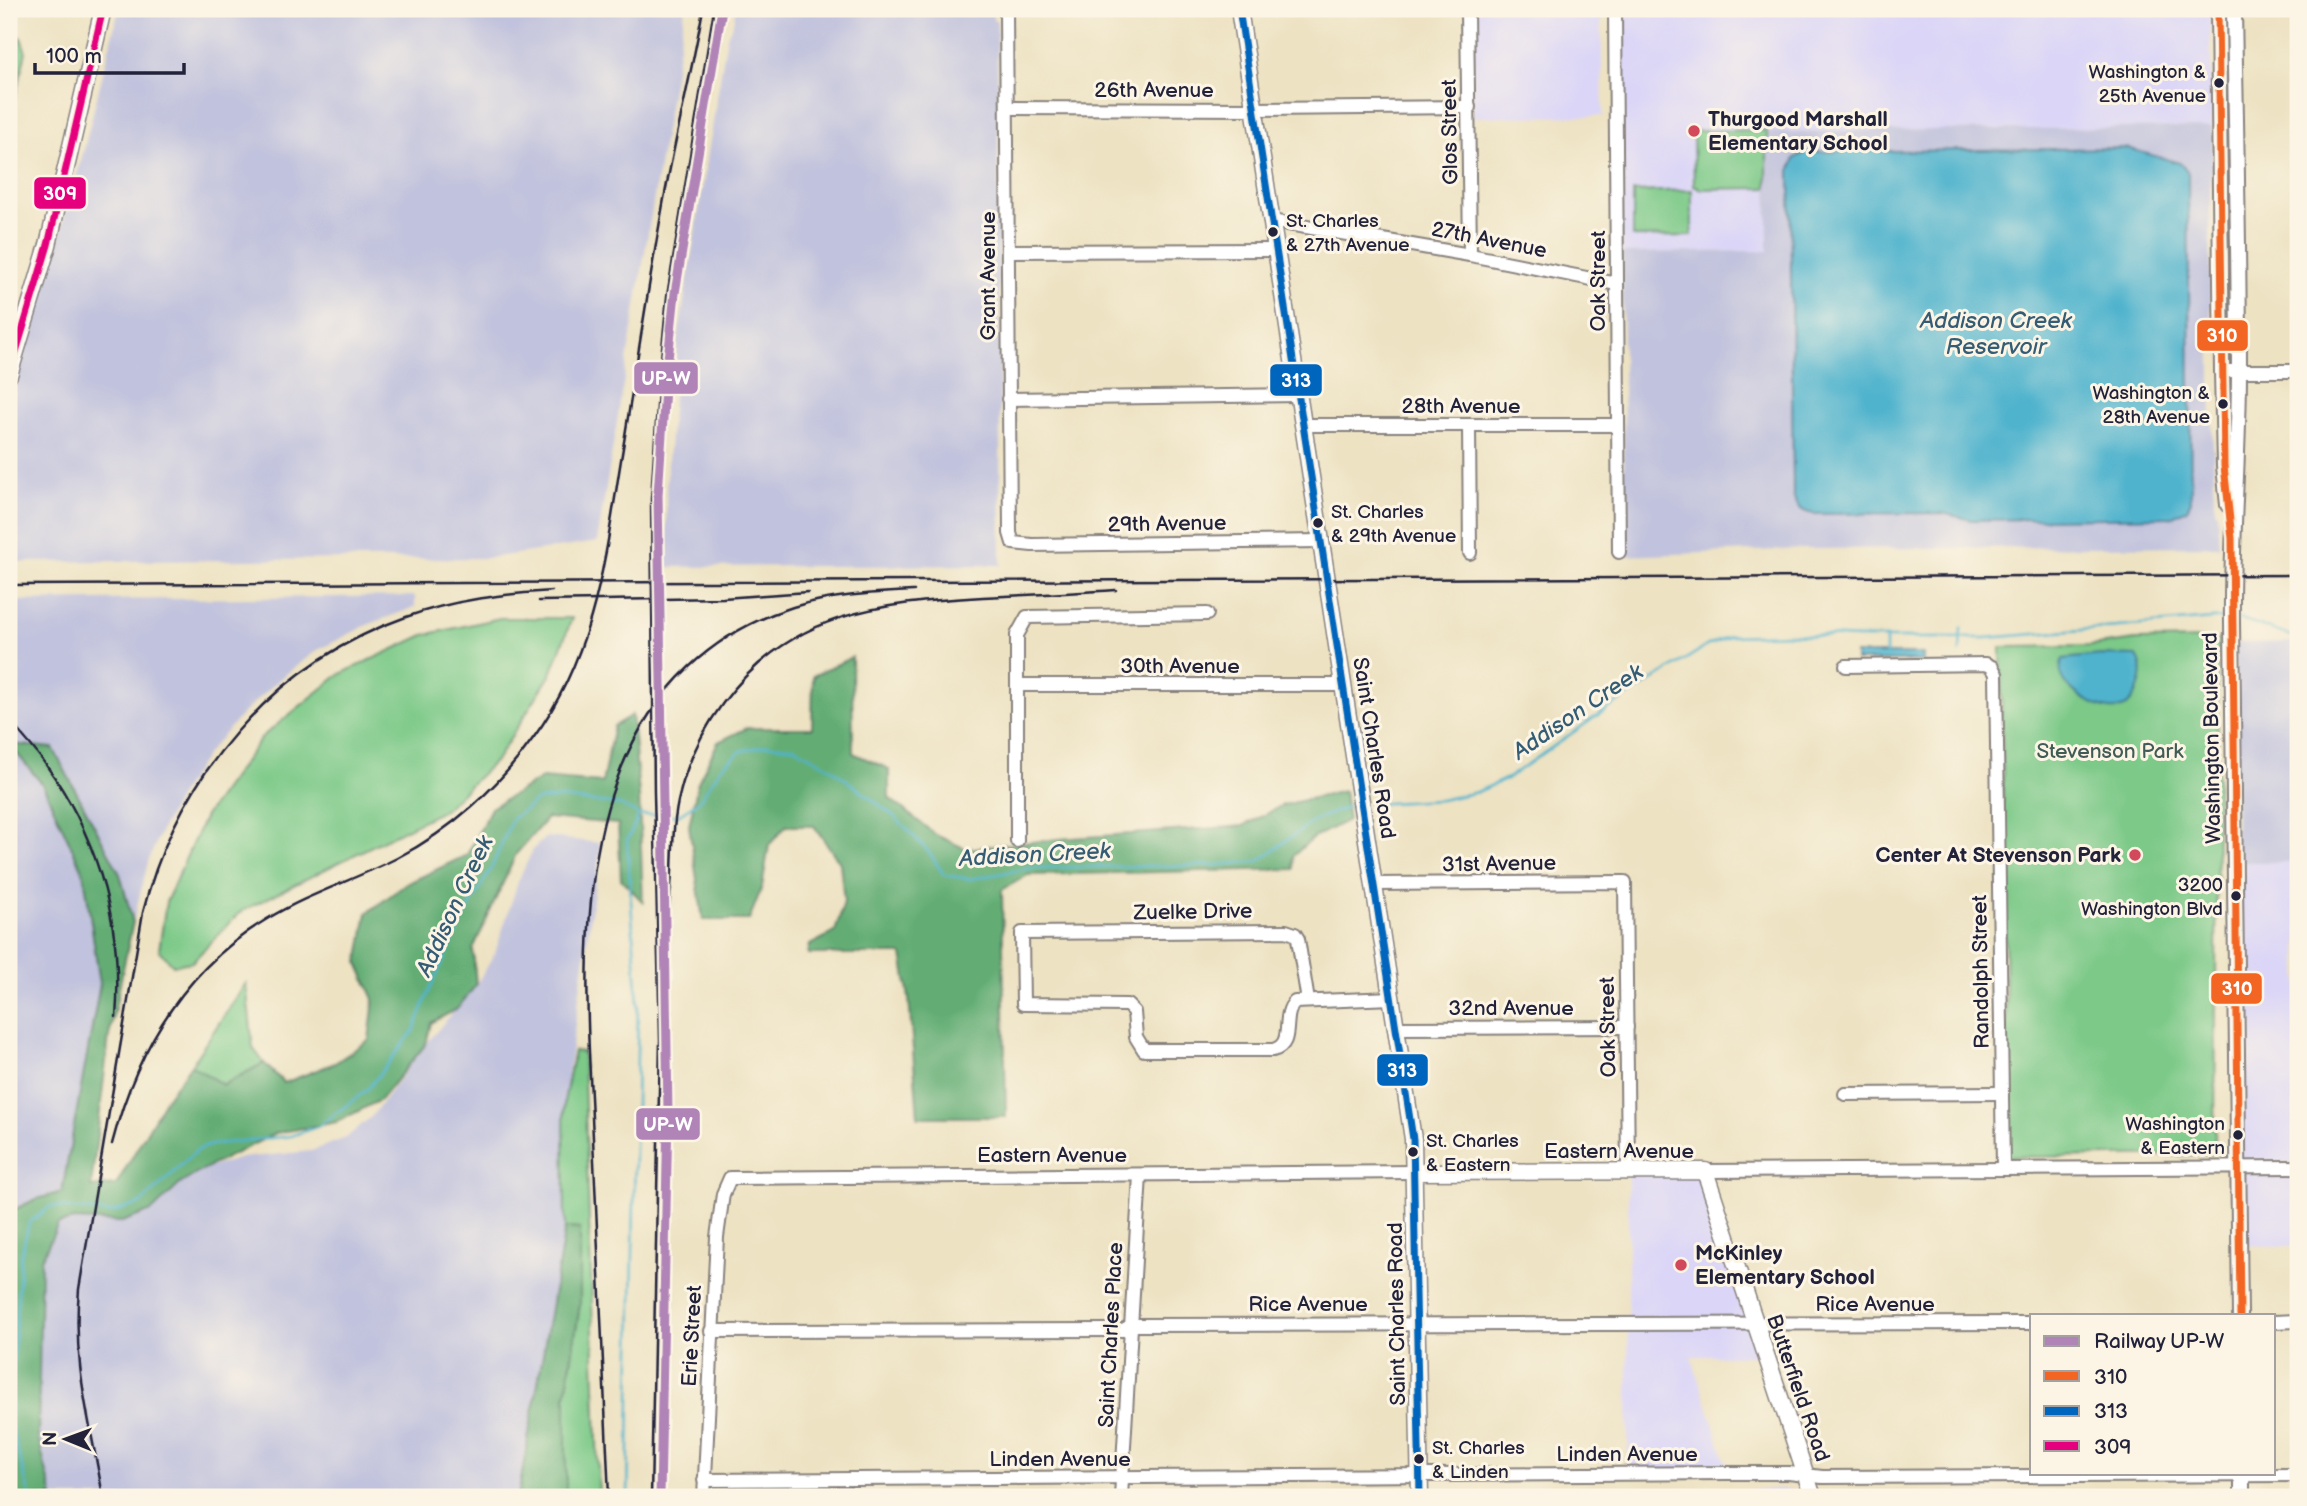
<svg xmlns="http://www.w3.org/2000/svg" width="2307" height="1506" font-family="'Balsamiq Sans',sans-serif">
<rect width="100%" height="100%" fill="#fcf5e5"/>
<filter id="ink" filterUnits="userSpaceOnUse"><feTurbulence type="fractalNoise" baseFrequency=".0143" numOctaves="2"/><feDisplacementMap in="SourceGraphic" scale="14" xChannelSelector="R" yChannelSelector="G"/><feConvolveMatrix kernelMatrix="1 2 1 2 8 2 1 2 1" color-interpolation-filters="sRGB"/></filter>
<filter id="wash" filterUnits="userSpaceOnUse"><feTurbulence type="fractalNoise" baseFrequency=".00686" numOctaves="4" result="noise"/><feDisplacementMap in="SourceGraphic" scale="28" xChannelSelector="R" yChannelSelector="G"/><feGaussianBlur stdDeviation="1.57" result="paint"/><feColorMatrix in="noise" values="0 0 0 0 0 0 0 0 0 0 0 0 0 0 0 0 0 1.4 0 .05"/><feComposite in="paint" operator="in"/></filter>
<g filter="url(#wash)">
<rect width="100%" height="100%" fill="#ede2c2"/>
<g fill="#dbd6f7">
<path d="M1473 9H1601L1603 116 1473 117Z"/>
<path d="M1621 9H2210L2212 127 1767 132 1768 251 1622 253Z"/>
<path d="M2236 862H2298V1163L2238 1164Z"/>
<path d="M2297 1168V1246L2238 1245 2237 1169Z"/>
<path d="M1705 1173 1764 1356H1691L1729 1472 1628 1475V1174Z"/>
<path d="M1793 1489 1795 1497H1740L1737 1490Z"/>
</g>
<g fill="#c1c2dd">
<path d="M119 9H685L597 542 489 558 9 562V406L82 157Z"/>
<path d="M736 9H993V20L997 21 1001 565 667 567 666 489 677 345 727 36 733 23Z"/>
<path d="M2212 127 2213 170 2210 177 2211 386 2215 509 2217 513 2219 546 1805 549 1625 556 1622 253 1768 251 1767 132Z"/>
<path d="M415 596V607L367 625 316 651 282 677 245 711 208 752 182 791 162 828 148 862 133 922 109 1036 81 1220 122 1222 152 1211 180 1184 204 1169 241 1158 311 1151 346 1138 372 1116 426 1044 476 985 495 953 518 882 533 849 546 837 601 843 564 1102 565 1228 522 1497H9V601Z"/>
<path d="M2298 642V862H2236L2235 643Z"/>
</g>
<g fill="#7bc988" stroke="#4e7662" stroke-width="2">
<path d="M9 30 21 38 26 52 9 122Z"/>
<path d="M1767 130V188L1698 189V186H1694L1693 131Z"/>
<path d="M1692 190V236L1633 237V192Z"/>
<path d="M500 618H572L551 674 497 759 444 810 240 912 192 962 173 965 159 950 166 902 205 816 263 736 340 674 424 635Z"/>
<path d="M2218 639 2215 1151 2210 1155 2008 1157 2001 647 2090 646 2136 640Z"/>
<path d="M246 983 253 1048 264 1063 223 1085 191 1065Z"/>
<path d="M574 1051 583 1052 599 1497H572L566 1494V1395L580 1304V1229L565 1228 564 1102Z"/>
</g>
<g fill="#64ad74" stroke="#436858" stroke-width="2">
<path d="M852 657 853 753 889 769V798L936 835 966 849 1059 839 1243 826 1283 805 1344 791 1348 820 1313 838 1293 856 1294 869 1028 875 1002 890 1006 1117H918L909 998 902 954H808L810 945 835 932 844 902 840 863 814 826H786L769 845 762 887 749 920H703L689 826 698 782 718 742 747 728H812L813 676Z"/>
<path d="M632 715 639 794 643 902 621 879 618 824 547 818 516 854 473 949 476 985 457 1009 431 1023 426 1044 380 1100 337 1122 276 1133 204 1169 180 1184 152 1211 122 1222 73 1220 58 1224 41 1260 38 1438 53 1497H9V1212L34 1200 62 1192 100 984 84 874 43 785 9 744 53 748 120 874 133 922 109 1036 91 1187 116 1185 165 1100 191 1065 223 1085 264 1063 284 1083 335 1063 369 1040 374 999 358 963 367 913 406 884 467 855 491 808 542 778 602 783 614 726Z"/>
<path d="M565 1228 580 1229V1304L566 1395V1494L572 1497H518Z"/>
</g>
<g fill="#4fb3cd" stroke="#386a84" stroke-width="2">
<path d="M2127 148 2180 163 2188 173 2191 501 2187 509 2171 517 1972 520 1942 513 1814 514C1801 512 1797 507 1793 495L1790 171 1795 158 1806 152Z"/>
<rect x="1855" y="654" width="68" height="7"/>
<path d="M2101 655 2137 656C2148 672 2138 694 2127 706 2122 708 2115 710 2110 709 2091 707 2050 682 2063 659Z"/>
</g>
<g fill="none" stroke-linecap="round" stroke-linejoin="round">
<g stroke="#4fb3cd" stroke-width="2.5">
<path d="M2239 619C2259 623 2280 635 2298 637"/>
<path d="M1886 638V655"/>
<path d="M1960 652 1961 628"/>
<path d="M1369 804 1440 800 1477 792 1508 778 1598 715 1708 645 1730 636 1789 634 1858 638H1986L2225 618"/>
<path d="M30 1497 10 1422 16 1320 21 1255 29 1223 51 1206 110 1213 140 1204 197 1150 214 1144 291 1136 319 1126 368 1089 414 1030 430 989 470 906 492 867 512 819 537 800 560 798 620 805 639 815H678L699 801 722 766 741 751 768 745 794 747 831 768 895 817 929 852 944 875 970 879 1031 868 1215 865 1259 861 1313 821 1355 804"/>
<path d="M628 1497 638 1005 627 841 639 815"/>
</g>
</g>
</g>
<g filter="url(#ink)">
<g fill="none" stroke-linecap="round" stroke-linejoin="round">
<g stroke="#88827e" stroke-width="16">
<g id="minor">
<path d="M1006 9 1010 533 1013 543 1032 545 1322 541"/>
<path d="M1467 9 1470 255"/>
<path d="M1615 9 1619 552"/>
<path d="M1007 108 1254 109 1469 107"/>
<path d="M1271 221 1470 255 1617 284"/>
<path d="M1008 251 1276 250"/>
<path d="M2229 371H2298"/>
<path d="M1008 399 1299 395"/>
<path d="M1303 425H1618"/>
<path d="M1469 425 1470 553"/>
<path d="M1846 666 1986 664 1992 667 1996 674 2003 1168"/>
<path d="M1017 685H1343"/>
<path d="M1017 841V635L1027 617 1207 614"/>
<path d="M1374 884 1625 882 1628 1172"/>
<path d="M1308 1001 1298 939 1295 934 1286 931 1022 933 1023 1004 1127 1005 1134 1012 1136 1037 1144 1050H1273C1296 1044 1280 1016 1295 1002L1392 998"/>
<path d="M1396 1028 1627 1027"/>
<path d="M1845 1094 2002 1093"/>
<path d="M1705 1171 2298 1167"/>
<path d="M2274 1322 2298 1321"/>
<path d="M711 1331 1116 1330H1123L1132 1325 2032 1323"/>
<path d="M704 1480 1728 1473H1789L1822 1477 2298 1475"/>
<path d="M704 1497 717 1237 723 1194 730 1178 1415 1172"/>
<path d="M1121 1497 1140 1175"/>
</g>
</g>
<g stroke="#88827e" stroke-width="18">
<g id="tertiary">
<path d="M2218 9 2222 371 2224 466 2228 505"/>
<path d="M2234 9C2236 130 2239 251 2239 372 2239 455 2231 538 2232 622L2240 1315"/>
<path d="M2242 1473V1497"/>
</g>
</g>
<g stroke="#88827e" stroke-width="19">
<g id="secondary">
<path d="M1239 9 1413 1139 1420 1497"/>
<path d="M9 375 48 245 103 9"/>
<path d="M1415 1172 1705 1171 1813 1497"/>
</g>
</g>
<use href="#minor" stroke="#fff" stroke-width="12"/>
<use href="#tertiary" stroke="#fff" stroke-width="14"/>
<use href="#secondary" stroke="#fff" stroke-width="16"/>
<g stroke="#22223b" stroke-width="2.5">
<path d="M9 585 2298 575"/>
<path d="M539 601 723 598 808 592"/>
<path d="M9 721C86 800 125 907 116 1017"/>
<path d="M667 963C668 933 670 903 672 872 673 846 673 819 680 793 688 760 703 730 723 703 790 612 880 603 983 597 1028 595 1072 593 1116 590"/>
<path d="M112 1144C136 1051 183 970 267 919 308 894 354 880 397 858 451 830 499 787 534 737 595 653 605 559 621 460 635 376 647 293 662 210 674 142 691 76 703 9"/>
<path d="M103 1497C91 1423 72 1366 79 1289L143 912C177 777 273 664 406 617 453 600 502 594 552 591"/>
<path d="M609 1497C604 1378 598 1258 593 1138 586 984 566 783 689 667 719 639 754 619 793 607 832 595 874 593 914 591"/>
<path d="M651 1497 660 1040 654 793 651 499 658 390 667 296 714 9"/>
</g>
<g stroke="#fcf5e5" stroke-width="12">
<path id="bus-1" d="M2218 9 2224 466 2232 538 2240 1315"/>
</g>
<g stroke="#fcf5e5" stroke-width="12">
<path id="bus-2" d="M1239 9 1413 1139 1420 1497"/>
</g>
<g stroke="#fcf5e5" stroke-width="12">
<path id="bus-3" d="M9 375 48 245 103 9"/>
</g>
<use href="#bus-1" stroke="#f26522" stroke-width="7"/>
<use href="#bus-2" stroke="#0065bd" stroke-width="7"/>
<use href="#bus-3" stroke="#e5007d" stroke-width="7"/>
<g stroke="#fcf5e5" stroke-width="14">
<path id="rail-1" d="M660 1497 668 1113 658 495 665 388 675 293 722 9"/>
</g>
<use href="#rail-1" stroke="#b184b7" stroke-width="9"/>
</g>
</g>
<g fill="#22223b" stroke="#fcf5e5" stroke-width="2.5">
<circle cx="2219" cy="83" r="6"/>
<circle cx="1273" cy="232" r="6"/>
<circle cx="2223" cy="404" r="6"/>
<circle cx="1318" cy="523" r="6"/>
<circle cx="2236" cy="896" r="6"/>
<circle cx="2238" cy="1135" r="6"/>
<circle cx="1413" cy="1152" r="6"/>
<circle cx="1419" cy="1459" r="6"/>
</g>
<g fill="#d1495b" stroke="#fcf5e5" stroke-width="2.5">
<circle cx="1694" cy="131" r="7"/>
<circle cx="2135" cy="855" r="7"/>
<circle cx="1681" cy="1265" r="7"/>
</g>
<g text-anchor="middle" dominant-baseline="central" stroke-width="6" stroke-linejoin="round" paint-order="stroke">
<g font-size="19" fill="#22223b" stroke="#fcf5e5" text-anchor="end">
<text x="2206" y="72">Washington &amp;<tspan x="2206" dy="24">25th Avenue</tspan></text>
<text x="1286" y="221" text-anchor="start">St. Charles<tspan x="1286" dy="24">&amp; 27th Avenue</tspan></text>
<text x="2210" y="393">Washington &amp;<tspan x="2210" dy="24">28th Avenue</tspan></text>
<text x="1331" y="512" text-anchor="start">St. Charles<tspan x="1331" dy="24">&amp; 29th Avenue</tspan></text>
<text x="2223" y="885">3200<tspan x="2223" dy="24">Washington Blvd</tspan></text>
<text x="2225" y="1124">Washington<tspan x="2225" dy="24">&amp; Eastern</tspan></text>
<text x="1426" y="1141" text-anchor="start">St. Charles<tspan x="1426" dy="24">&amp; Eastern</tspan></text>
<text x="1432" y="1448" text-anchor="start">St. Charles<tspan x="1432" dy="24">&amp; Linden</tspan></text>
</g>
<g font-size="21" fill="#22223b" stroke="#fcf5e5">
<text x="1154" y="90">26th Avenue</text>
<text transform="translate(1450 132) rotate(-91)">Glos Street</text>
<text transform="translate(1489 240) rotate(11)">27th Avenue</text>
<text transform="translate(988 276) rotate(-90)">Grant Avenue</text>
<text transform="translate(1598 281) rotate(-90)">Oak Street</text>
<text x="1461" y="406">28th Avenue</text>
<text transform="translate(1167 524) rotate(-1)">29th Avenue</text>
<text x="1180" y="666">30th Avenue</text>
<text transform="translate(2212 738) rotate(-91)">Washington Boulevard</text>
<text transform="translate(1374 748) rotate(81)">Saint Charles Road</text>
<text transform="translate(1499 864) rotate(-1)">31st Avenue</text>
<text transform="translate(1193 912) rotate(-1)">Zuelke Drive</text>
<text transform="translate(1981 972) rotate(-91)">Randolph Street</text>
<text x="1511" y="1008">32nd Avenue</text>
<text transform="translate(1608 1027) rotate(-91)">Oak Street</text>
<text x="1619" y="1151">Eastern Avenue</text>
<text x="1052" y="1155">Eastern Avenue</text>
<text x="1308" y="1304">Rice Avenue</text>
<text x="1875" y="1304">Rice Avenue</text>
<text transform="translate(1397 1314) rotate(-91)">Saint Charles Road</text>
<text transform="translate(1111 1335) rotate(-87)">Saint Charles Place</text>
<text transform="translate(692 1336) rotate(-87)">Erie Street</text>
<text transform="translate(1798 1388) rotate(71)">Butterfield Road</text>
<text x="1627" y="1454">Linden Avenue</text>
<text x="1060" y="1459">Linden Avenue</text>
</g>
<g font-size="21" font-weight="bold" fill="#22223b" stroke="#fcf5e5" text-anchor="start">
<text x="1708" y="119">Thurgood Marshall<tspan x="1708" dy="24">Elementary School</tspan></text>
<text x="2121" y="855" text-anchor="end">Center At Stevenson Park</text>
<text x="1695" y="1253">McKinley<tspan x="1695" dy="24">Elementary School</tspan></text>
</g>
<g font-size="21" fill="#415c56" stroke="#fcf5e5">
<text x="2110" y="751">Stevenson Park</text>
</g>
<g font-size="23" font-style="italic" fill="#345c75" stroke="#fcf5e5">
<text x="1996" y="321">Addison Creek<tspan x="1996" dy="26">Reservoir</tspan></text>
<text transform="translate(1578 712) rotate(-34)">Addison Creek</text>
<text transform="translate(1035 855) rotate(-3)">Addison Creek</text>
<text transform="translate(455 906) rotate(-65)">Addison Creek</text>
</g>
</g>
<g stroke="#fcf5e5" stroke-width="2.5">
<rect x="33" y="176" width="54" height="34" rx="7" fill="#e5007d"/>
<rect x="2196" y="319" width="53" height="33" rx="7" fill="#f26522"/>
<rect x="633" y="361" width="66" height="34" rx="7" fill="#b184b7"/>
<rect x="1269" y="363" width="54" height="34" rx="7" fill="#0065bd"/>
<rect x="2210" y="972" width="53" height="33" rx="7" fill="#f26522"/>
<rect x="1376" y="1053" width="53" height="34" rx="7" fill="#0065bd"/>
<rect x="635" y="1107" width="66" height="34" rx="7" fill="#b184b7"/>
</g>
<g font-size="19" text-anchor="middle" font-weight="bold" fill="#fff">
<text x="60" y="200">309</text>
<text x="2222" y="342">310</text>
<text x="666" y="385">UP-W</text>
<text x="1296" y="387">313</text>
<text x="2237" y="995">310</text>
<text x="1402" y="1077">313</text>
<text x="668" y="1131">UP-W</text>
</g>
<rect width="2307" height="1506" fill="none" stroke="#fcf5e5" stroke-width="35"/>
<rect x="2030" y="1314" width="245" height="161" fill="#fcf5e5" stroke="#a5a1a1" stroke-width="2"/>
<rect x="2044" y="1336" width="35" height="10" fill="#b184b7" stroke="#a5a1a1" stroke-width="2"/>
<text x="2094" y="1348" font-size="21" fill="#22223b">Railway UP-W</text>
<rect x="2044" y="1371" width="35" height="10" fill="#f26522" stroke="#a5a1a1" stroke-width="2"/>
<text x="2094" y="1384" font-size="21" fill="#22223b">310</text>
<rect x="2044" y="1406" width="35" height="10" fill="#0065bd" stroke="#a5a1a1" stroke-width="2"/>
<text x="2094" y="1418" font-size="21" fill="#22223b">313</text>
<rect x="2044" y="1441" width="35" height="10" fill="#e5007d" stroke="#a5a1a1" stroke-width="2"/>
<text x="2094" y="1454" font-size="21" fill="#22223b">309</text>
<g transform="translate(66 1439) rotate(271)" stroke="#fcf5e5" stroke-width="5" paint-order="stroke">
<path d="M0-5L12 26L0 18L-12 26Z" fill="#22223b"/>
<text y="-10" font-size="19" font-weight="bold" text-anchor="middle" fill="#22223b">N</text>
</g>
<path d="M35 63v10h149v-10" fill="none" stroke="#22223b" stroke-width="3.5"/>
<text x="46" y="63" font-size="21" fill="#22223b" stroke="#fcf5e5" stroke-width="5" paint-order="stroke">100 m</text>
</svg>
